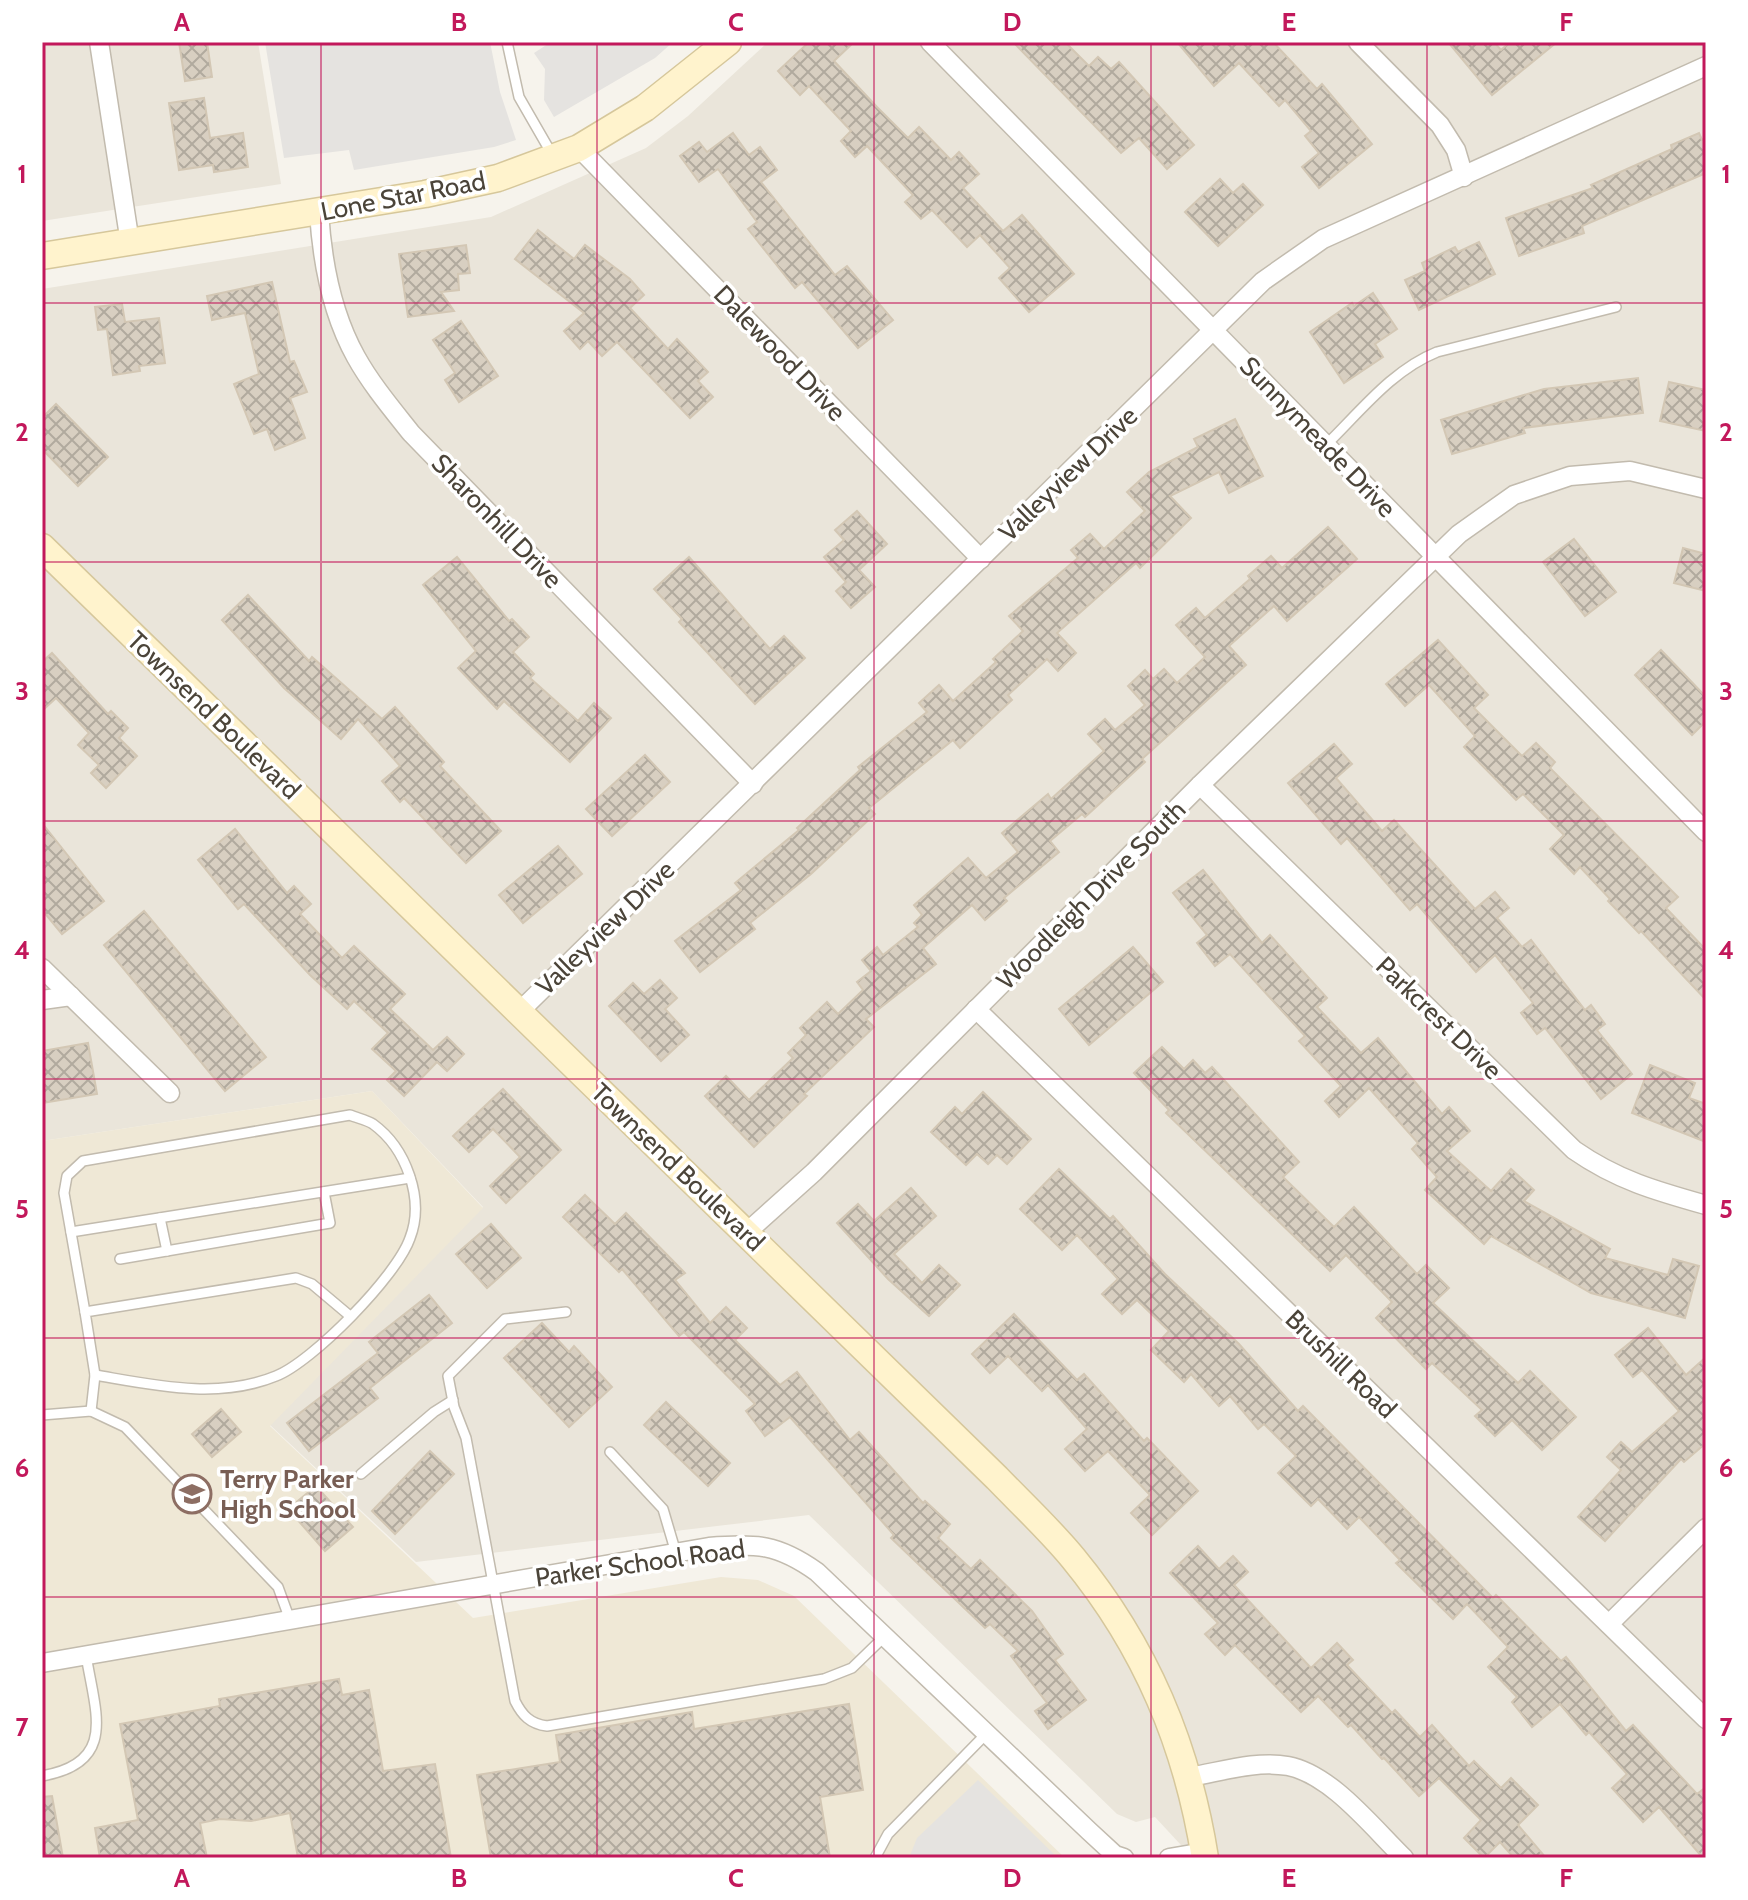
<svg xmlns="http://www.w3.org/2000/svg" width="1748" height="1900" font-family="Cabin,sans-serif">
<defs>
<pattern id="building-cross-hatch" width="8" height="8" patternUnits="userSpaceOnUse" patternTransform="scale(2)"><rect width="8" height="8" fill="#d8cfc1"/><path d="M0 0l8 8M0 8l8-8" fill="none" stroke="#b1aa9e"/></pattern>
</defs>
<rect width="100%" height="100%" fill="#f6f3ec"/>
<g fill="#eae5da">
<path d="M42 42H258L281 184 42 221Z"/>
<path d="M768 42H1706V1858H1193L1155 1817 1136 1822 1117 1814 809 1515 416 1562 270 1425 483 1207 372 1091 42 1141V289L491 217 646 148 688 116Z"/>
</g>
<path fill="#efe8d6" d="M372 1091 483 1208 270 1426 473 1618 721 1577 758 1580 794 1596 1065 1858H42V1141Z"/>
<g fill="#e5e3e0">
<path d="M265 42H490L500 92 516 140 494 147 354 170 349 150 284 158Z"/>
<path d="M551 42H673L655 58 554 117 544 100 545 69 534 53Z"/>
<path d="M978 1780 1058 1858H909L917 1838Z"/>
</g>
<g fill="url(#building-cross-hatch)" stroke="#d3c7b4" stroke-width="2">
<path d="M179 42H207L212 77 185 81Z"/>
<path d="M809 42H854L834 61 877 107 908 138 919 127 951 160 959 152 979 174 963 188 1003 231 1022 215 1074 274 1029 312 999 278 1010 268 980 235 967 247 932 210 921 219 905 202 913 195 867 146 855 157 841 141 851 131 809 86 800 95 778 71Z"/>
<path d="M1013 42H1065L1089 66 1098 57 1111 69 1119 62 1194 145 1167 169 1139 138 1121 153Z"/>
<path d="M1177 42H1273L1317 89 1322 84 1372 144 1319 188 1302 167 1319 153 1305 136 1311 131 1285 100 1279 106 1239 63 1214 86Z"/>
<path d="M1448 42H1494L1501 50 1510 42H1557L1492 95Z"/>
<path d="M204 98 210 138 243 133 248 167 214 172 213 165 179 170 169 103Z"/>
<path d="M733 133 749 155 760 147 777 170 761 182 835 275 847 266 893 320 858 348 802 282 795 288 748 229 757 222 718 169 699 182 680 156 699 142 707 152Z"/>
<path d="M1699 133 1702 140 1706 138V173L1582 226 1584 233 1519 256 1506 218 1593 188 1591 185 1672 149 1671 145Z"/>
<path d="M1220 179 1233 193 1243 184 1263 205 1218 246 1185 212Z"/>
<path d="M538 230 574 259 585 245 630 279 644 295 630 308 668 349 677 339 708 372 698 381 713 397 690 418 617 342 602 356 588 341 580 349 564 331 584 313 515 259Z"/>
<path d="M1479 242 1495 274 1419 310 1405 280 1425 271 1422 263 1455 247 1458 252Z"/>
<path d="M466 245 470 273 458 274 459 290 441 292 454 311 408 317 399 254Z"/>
<path d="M272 282 290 362 294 361 307 392 290 398 305 438 275 450 267 429 254 434 234 384 259 374 245 313 212 320 207 296Z"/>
<path d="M1373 293 1397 329 1375 344 1383 357 1344 383 1310 332 1352 303 1354 306Z"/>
<path d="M122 304 125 322 159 318 165 363 139 366 140 371 113 375 107 329 98 330 95 307Z"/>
<path d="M461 321 498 376 459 402 445 380 455 373 433 340Z"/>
<path d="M1638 378 1643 413 1523 428 1525 433 1452 454 1441 420 1544 389Z"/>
<path d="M1669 382 1706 390V431L1660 421Z"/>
<path d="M56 404 108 457 78 486 42 449V418Z"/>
<path d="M1235 419 1263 476 1229 493 1219 472 1170 496 1191 518 1140 568 1136 563 1057 633 1076 653 1058 671 1047 659 1008 695 1012 700 960 748 953 740 869 808 875 814 811 874 750 923 755 929 700 972 675 941 741 890 735 883 799 830 797 828 860 770 858 767 927 712 919 703 939 685 953 701 996 662 993 659 1023 631 1009 616 1078 558 1071 550 1090 534 1104 549 1145 511 1127 492 1149 472 1198 447 1194 439Z"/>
<path d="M857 511 887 544 859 570 875 587 851 608 836 591 846 582 824 557 844 540 835 530Z"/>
<path d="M1328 527 1357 559 1287 621 1274 606 1229 646 1246 665 1142 759 1145 762 1085 817 1082 814 1050 841 1059 852 1004 898 1007 901 985 920 972 905 923 948 936 964 866 1019 874 1027 804 1094 807 1096 754 1147 705 1096 726 1076 749 1100 793 1058 788 1053 806 1035 800 1028 827 1002 838 1014 863 990 857 982 871 971 862 960 877 947 883 955 918 927 914 923 922 915 914 905 968 858 986 878 1018 852 1002 833 1048 794 1051 799 1104 751 1088 734 1105 719 1115 730 1145 705 1128 686 1145 670 1153 679 1164 669 1177 683 1205 657 1176 625 1196 608 1205 618 1250 579 1248 576 1271 556 1282 568Z"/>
<path d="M1574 539 1616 592 1585 616 1543 562Z"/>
<path d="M1683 548 1706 554V591L1674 583Z"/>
<path d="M457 557 509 621 512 619 529 637 513 652 534 674 530 678 578 721 594 703 611 718 570 762 504 701 497 709 458 668 476 651 423 585Z"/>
<path d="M689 557 770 649 784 636 805 658 755 704 679 622 682 619 654 589Z"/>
<path d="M248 595 309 661 312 657 382 719 395 707 444 762 440 766 501 831 466 863 404 798 400 802 382 781 400 766 358 719 341 739 284 688 222 620Z"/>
<path d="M1438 640 1488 695 1474 708 1522 756 1536 743 1555 762 1550 768 1678 897 1666 908 1706 950V1000L1641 931 1639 933 1608 901 1610 899 1580 867 1574 874 1550 849 1564 835 1523 794 1516 800 1464 747 1475 736 1429 685 1405 706 1386 684Z"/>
<path d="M1661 650 1706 697V721L1692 735 1635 675Z"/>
<path d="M52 653 108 714 111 711 128 728 119 738 137 756 106 788 91 773 99 765 78 745 89 733 56 698 42 711V662Z"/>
<path d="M1334 744 1352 764 1336 778 1382 831 1394 820 1475 909 1495 892 1509 908 1497 918 1522 947 1531 940 1585 1010 1591 1005 1605 1024 1597 1030 1632 1074 1601 1099 1545 1028 1537 1034 1521 1013 1533 1003 1495 955 1476 972 1417 904 1410 910 1347 838 1341 844 1288 783Z"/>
<path d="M645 755 670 782 612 836 586 809Z"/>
<path d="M42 823 104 901 62 934 42 910Z"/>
<path d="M235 829 287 893 294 886 311 904 300 914 342 958 354 946 405 994 390 1009 433 1050 447 1037 464 1054 447 1071 437 1062 404 1096 387 1080 396 1071 372 1049 388 1033 354 1001 347 1009 310 975 244 904 238 909 198 860Z"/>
<path d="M558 846 582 874 523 923 499 895Z"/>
<path d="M1203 870 1262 943 1270 935 1327 998 1317 1007 1361 1053 1378 1038 1442 1114 1449 1107 1470 1131 1447 1151 1491 1191 1511 1169 1534 1190 1524 1201 1610 1249 1605 1258 1668 1275 1673 1259 1699 1266 1685 1318 1591 1293 1491 1236 1484 1244 1425 1190 1437 1177 1412 1149 1418 1143 1369 1088 1339 1117 1325 1101 1341 1086 1299 1041 1305 1036 1230 954 1215 966 1197 943 1207 935 1173 893Z"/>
<path d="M144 911 266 1057 225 1091 104 945Z"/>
<path d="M1133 947 1163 982 1089 1045 1059 1009Z"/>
<path d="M660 980 677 998 665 1009 689 1035 661 1061 609 1006 633 983 644 994Z"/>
<path d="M88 1043 97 1094 42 1103V1051Z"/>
<path d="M1162 1047 1184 1069 1193 1060 1205 1073 1212 1067 1299 1162 1283 1177 1334 1227 1354 1207 1417 1274 1426 1265 1449 1288 1433 1303 1518 1383 1530 1371 1576 1417 1542 1450 1512 1420 1495 1436 1475 1416 1482 1410 1432 1363 1426 1369 1376 1318 1392 1302 1346 1255 1330 1271 1166 1113 1169 1110 1134 1073Z"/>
<path d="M1650 1065 1695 1083 1689 1098 1706 1104V1142L1632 1113Z"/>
<path d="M503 1089 561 1150 506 1203 490 1186 520 1157 493 1129 469 1152 453 1136Z"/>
<path d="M983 1092 1031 1139 1007 1164 997 1155 988 1164 977 1154 966 1165 931 1132 955 1107 962 1114Z"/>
<path d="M1059 1169 1110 1219 1113 1216 1165 1274 1239 1344 1298 1411 1303 1406 1493 1598 1496 1595 1561 1661 1566 1657 1626 1731 1633 1725 1697 1794 1706 1787V1858H1703L1659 1807 1643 1822 1612 1788 1627 1774 1589 1732 1586 1735 1560 1704 1532 1727 1512 1702 1517 1697 1488 1667 1508 1647 1467 1604 1453 1619 1396 1563 1400 1560 1359 1517 1347 1529 1318 1499 1311 1506 1278 1473 1296 1456 1264 1424 1258 1429 1230 1396 1219 1406 1191 1374 1184 1382 1151 1350 1169 1331 1137 1300 1122 1314 1102 1294 1118 1279 1077 1235 1062 1250 1020 1209Z"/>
<path d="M911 1188 936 1216 894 1254 922 1283 939 1265 960 1285 929 1316 888 1279 837 1223 858 1204 874 1221Z"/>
<path d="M585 1195 615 1224 626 1213 685 1273 675 1280 710 1323 726 1307 747 1328 735 1340 780 1385 797 1372 850 1440 859 1432 923 1503 925 1501 950 1524 938 1538 971 1569 980 1560 1032 1611 1063 1654 1055 1660 1086 1700 1048 1729 1035 1711 1047 1703 1011 1656 1018 1651 990 1624 985 1628 891 1538 894 1535 790 1417 765 1436 746 1411 755 1404 684 1332 679 1336 622 1269 619 1272 563 1217Z"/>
<path d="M491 1224 521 1258 487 1288 456 1254Z"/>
<path d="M429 1295 452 1323 370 1388 378 1398 309 1451 287 1423 378 1353 369 1342Z"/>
<path d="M1014 1314 1077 1380 1084 1374 1144 1441 1147 1438 1198 1491 1152 1535 1131 1513 1150 1495 1108 1451 1085 1471 1065 1449 1087 1429 1048 1385 1042 1391 1008 1356 990 1373 972 1354Z"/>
<path d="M542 1323 569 1352 574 1346 612 1387 569 1427 504 1358Z"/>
<path d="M1648 1328 1686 1375 1706 1357V1443L1684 1462 1681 1459 1605 1541 1578 1517 1621 1470 1607 1457 1621 1442 1632 1452 1679 1411 1642 1370 1633 1377 1615 1355Z"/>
<path d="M666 1402 730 1463 708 1486 644 1425Z"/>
<path d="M221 1409 241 1432 212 1457 192 1434Z"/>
<path d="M430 1451 454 1474 395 1534 372 1511Z"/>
<path d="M316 1486 353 1527 325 1551 288 1509Z"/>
<path d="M1198 1546 1219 1569 1233 1556 1248 1572 1234 1585 1311 1668 1337 1643 1353 1660 1347 1665 1392 1713 1395 1710 1420 1737 1432 1725 1469 1766 1474 1761 1501 1788 1511 1778 1538 1805 1518 1825 1546 1858H1514L1500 1842 1484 1858 1464 1838 1481 1820 1439 1778 1419 1796 1384 1758 1382 1759 1351 1725 1348 1727 1318 1696 1301 1712 1235 1645 1225 1655 1205 1634 1218 1623 1170 1573Z"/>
<path d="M339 1679 342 1695 369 1690 383 1771 435 1764 451 1858H298L290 1813 251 1821 220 1819 200 1823 207 1858H100L95 1828 138 1820 120 1724 220 1706 219 1699Z"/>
<path d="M849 1704 863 1790 820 1797 830 1858H491L477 1775 560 1762 556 1735 692 1712 694 1729Z"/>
<path d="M52 1796 59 1835 63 1858H42V1797Z"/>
</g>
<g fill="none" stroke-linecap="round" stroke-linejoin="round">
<g stroke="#c2bbae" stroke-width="12">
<g id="lane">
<path d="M507 42 519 97 553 156"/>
<path d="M1326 445C1360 412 1392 370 1437 352L1616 307"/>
<path d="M160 1218 167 1251"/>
<path d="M71 1232 410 1178"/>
<path d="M120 1259 330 1223 324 1192"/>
<path d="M85 1312 64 1193 67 1176 83 1161 350 1115C357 1118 367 1120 373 1124 406 1148 425 1199 410 1238 397 1276 312 1362 276 1376 218 1400 154 1385 95 1375"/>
<path d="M566 1312 505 1319 448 1376 454 1407 466 1438 515 1701C522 1715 530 1724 547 1726L824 1679 852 1668 885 1636"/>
<path d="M91 1411 95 1375 85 1312 296 1278 312 1284 350 1316"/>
<path d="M42 1415 91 1411 125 1427 278 1587 290 1620"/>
<path d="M610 1452 663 1509 676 1553"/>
<path d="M361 1474 434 1412 453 1400"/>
<path d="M42 1776C118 1763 95 1712 86 1655"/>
<path d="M875 1858 888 1834 987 1733"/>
</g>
</g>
<g stroke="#c2bbae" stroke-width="21">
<g id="street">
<path d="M99 42 130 243"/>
<path d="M930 42 1706 832"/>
<path d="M1358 42 1440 125 1456 150 1464 177"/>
<path d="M579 148 981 559"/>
<path d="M319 212C322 261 332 314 356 357 371 384 392 409 411 433L753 784"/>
<path d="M1200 785 1574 1150C1617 1180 1656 1191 1706 1205"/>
<path d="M42 968 170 1093"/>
<path d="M42 1000 71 996"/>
<path d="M976 1009 1706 1719"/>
<path d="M519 1012 1263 281 1323 239 1706 66"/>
<path d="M746 1233 814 1172 1200 785 1459 534 1514 495 1570 476 1630 471 1706 489"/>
<path d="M1609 1624 1706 1528"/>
<path d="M42 1663 709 1547C756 1543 778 1544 817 1572L1089 1831 1115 1855 1124 1858"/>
<path d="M1189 1777C1220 1772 1256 1760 1288 1766 1331 1774 1373 1828 1404 1858"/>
<path d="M1169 1858 1204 1852"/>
</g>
</g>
<g stroke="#d6c79b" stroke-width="29">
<g id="secondary">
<path d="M42 256 425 194 498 178 579 148 645 108 728 42"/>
<path d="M42 547 997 1478C1022 1504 1050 1530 1073 1558 1146 1647 1187 1745 1205 1858"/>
</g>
</g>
<use href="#lane" stroke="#fff" stroke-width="9"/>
<use href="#street" stroke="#fff" stroke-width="18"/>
<use href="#secondary" stroke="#fff3cd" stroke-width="26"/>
</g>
<path fill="none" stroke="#c2185b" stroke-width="2" stroke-opacity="0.55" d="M321 42V1858M597 42V1858M874 42V1858M1151 42V1858M1427 42V1858M42 303H1706M42 562H1706M42 821H1706M42 1079H1706M42 1338H1706M42 1597H1706"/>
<defs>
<g id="school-ring" transform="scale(2)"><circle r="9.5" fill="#fff" stroke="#8d6e63" stroke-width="1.5"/><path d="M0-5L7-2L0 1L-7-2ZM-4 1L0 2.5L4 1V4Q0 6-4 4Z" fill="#8d6e63"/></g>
</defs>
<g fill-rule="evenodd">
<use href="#school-ring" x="192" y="1494"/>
</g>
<g text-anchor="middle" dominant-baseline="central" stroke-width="7" stroke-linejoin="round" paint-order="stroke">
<g font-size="26" fill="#4b4439" stroke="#fff">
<text transform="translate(403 196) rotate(-11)">Lone Star Road</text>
<text transform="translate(780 353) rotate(46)">Dalewood Drive</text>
<text transform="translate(1318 437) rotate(46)">Sunnymeade Drive</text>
<text transform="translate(1068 474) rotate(-44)">Valleyview Drive</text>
<text transform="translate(497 521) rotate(46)">Sharonhill Drive</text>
<text transform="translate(214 715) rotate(44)">Townsend Boulevard</text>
<text transform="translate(1091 895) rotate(-45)">Woodleigh Drive South</text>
<text transform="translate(605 928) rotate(-44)">Valleyview Drive</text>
<text transform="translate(1439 1018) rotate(44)">Parkcrest Drive</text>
<text transform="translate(678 1167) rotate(44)">Townsend Boulevard</text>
<text transform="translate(1341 1364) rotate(44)">Brushill Road</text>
<text transform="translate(640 1563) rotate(-8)">Parker School Road</text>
</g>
<g font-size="26" font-weight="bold" fill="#785e54" stroke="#fff" text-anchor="start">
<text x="220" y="1479">Terry Parker<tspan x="220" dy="30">High School</tspan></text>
</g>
</g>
<rect width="1748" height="1900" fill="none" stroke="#ffffff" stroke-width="88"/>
<rect x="44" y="44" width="1660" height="1812" fill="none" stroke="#c2185b" stroke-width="3"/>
<g font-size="26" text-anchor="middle" font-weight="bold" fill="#c2185b">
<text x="182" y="31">A</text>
<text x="459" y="31">B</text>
<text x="736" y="31">C</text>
<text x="1012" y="31">D</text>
<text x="1289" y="31">E</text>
<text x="1566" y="31">F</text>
<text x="22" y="183">1</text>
<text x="1726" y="183">1</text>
<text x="22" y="441">2</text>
<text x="1726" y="441">2</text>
<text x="22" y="700">3</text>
<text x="1726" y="700">3</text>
<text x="22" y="959">4</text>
<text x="1726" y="959">4</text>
<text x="22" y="1218">5</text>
<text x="1726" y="1218">5</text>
<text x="22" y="1477">6</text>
<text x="1726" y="1477">6</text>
<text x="22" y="1736">7</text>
<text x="1726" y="1736">7</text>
<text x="182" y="1887">A</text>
<text x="459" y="1887">B</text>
<text x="736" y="1887">C</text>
<text x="1012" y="1887">D</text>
<text x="1289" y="1887">E</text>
<text x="1566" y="1887">F</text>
</g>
</svg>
